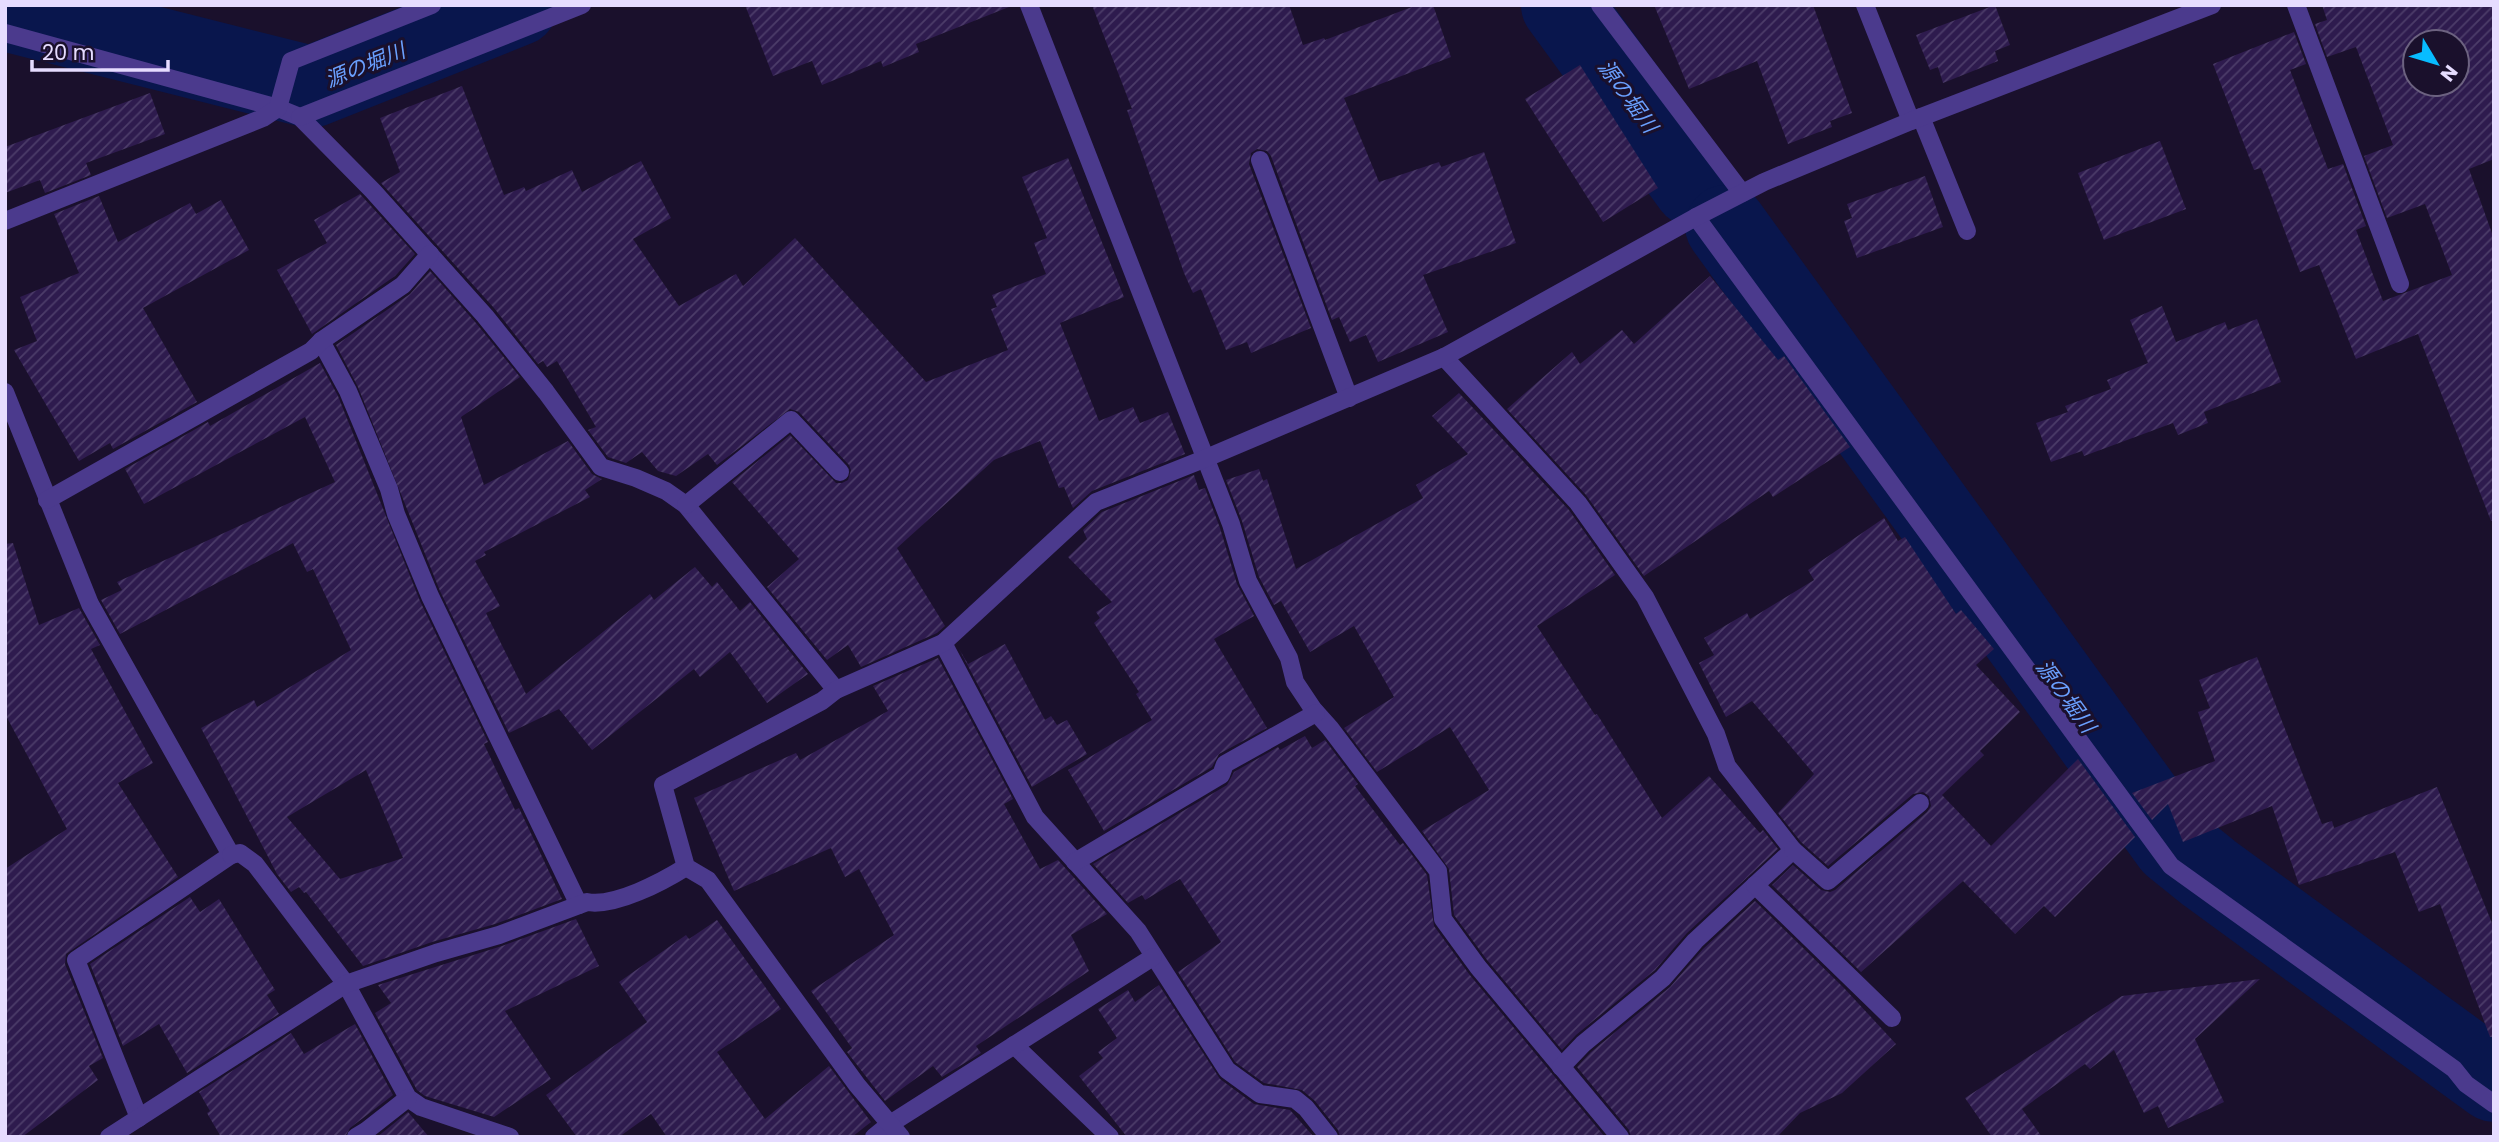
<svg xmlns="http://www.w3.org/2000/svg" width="2499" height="1142" font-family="Poppins,'Noto Sans JP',sans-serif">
<defs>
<pattern id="building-hatch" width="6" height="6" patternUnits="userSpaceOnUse" patternTransform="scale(1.75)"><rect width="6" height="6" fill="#2e1b4e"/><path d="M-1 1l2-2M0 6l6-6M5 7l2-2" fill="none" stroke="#4c3c69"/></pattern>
</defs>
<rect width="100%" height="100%" fill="#1a102c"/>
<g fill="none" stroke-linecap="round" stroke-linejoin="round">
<g stroke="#09164d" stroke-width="82">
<path d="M1562 5 1694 186"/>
<path d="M5 10 311 87 517 5"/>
<path d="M1726 226 2173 844 2209 873 2494 1081"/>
</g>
</g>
<g fill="url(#building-hatch)" fill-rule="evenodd">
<path d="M745 5H1009V7L916 44 919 52 883 67 881 61 822 85 812 61 773 76Z"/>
<path d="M1092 5H1289L1303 45 1324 38 1325 40 1417 5H1433L1451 57 1344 98 1379 182 1439 162 1441 167 1484 152 1516 243 1423 275 1448 332 1378 362 1366 335 1350 342 1339 317 1332 320 1271 156 1267 151 1257 149 1251 153 1249 164 1311 328 1251 353 1247 342 1226 350 1201 289 1193 293 1184 273 1127 110 1132 109Z"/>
<path d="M1654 5H1813L1852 113 1830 121 1832 127 1788 144 1757 61 1689 89Z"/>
<path d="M1995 5 2010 45 1995 51 1998 61 1943 83 1938 67 1930 70 1916 35Z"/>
<path d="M2322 5H2494V159L2469 169 2494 239V520L2491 521 2418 334 2356 359 2319 265 2300 272 2261 168 2254 170 2213 64 2294 32 2306 64 2290 70 2328 169 2343 164 2366 226 2356 230 2383 301 2452 275 2425 204 2387 218 2364 156 2393 145 2356 47 2327 57 2315 24 2327 20ZM2415 42H2457V84H2415Z"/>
<path d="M1580 65 1658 188 1603 222 1525 99Z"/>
<path d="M462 86 504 195 524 187 526 191 572 170 582 192 641 161 671 218 633 239 679 306 736 274 743 286 795 238 926 382 1008 350 991 309 997 307 992 295 1046 274 1034 243 1047 238 1022 177 1068 158 1124 297 1060 323 1099 421 1133 407 1140 423 1168 412 1185 454 1092 491 1073 508 1064 487 1059 488 1040 441 994 460 897 548 945 626 937 633 861 667 848 645 827 660 767 587 799 559 732 482 790 435 836 483H842L848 480 851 470 849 465 799 412 790 409 717 465 708 454 676 476 658 471 642 452 626 463 608 457 588 430 596 427 557 361 547 367 543 361 538 364 494 308 381 183 400 172 380 118Z"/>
<path d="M150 93 165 134 86 163 91 175 45 193 40 180 5 193V147Z"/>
<path d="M2160 141 2186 209 2104 240 2078 173Z"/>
<path d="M1925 176 1943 227 1857 258 1844 221 1852 218 1847 204Z"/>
<path d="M360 194 415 254 395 276 312 334 277 270 327 243 314 220Z"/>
<path d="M99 196 118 242 190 203 196 214 221 200 249 250 143 308 197 402 113 449 110 443 79 461 14 350 37 341 20 297 79 273 54 214Z"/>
<path d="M430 271 476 323 520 377 461 417 484 485 568 441 592 474 602 479 585 490 590 497 484 552 486 555 475 561 500 606 486 613 526 694 650 594 654 600 695 567 712 587 717 582 740 611 750 602 808 674 767 703 730 652 700 677 694 669 592 750 559 709 509 733 440 591 358 387 336 345 410 294Z"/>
<path d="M1710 276 1778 360 1784 356 1850 447 1773 497 1769 491 1644 576 1586 495 1507 409 1572 352 1580 364 1622 330 1634 344Z"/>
<path d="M2162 306 2176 342 2225 322 2228 330 2257 319 2281 382 2204 412 2208 423 2178 435 2173 423 2084 456 2082 451 2051 462 2036 423 2068 412 2065 406 2111 389 2107 380 2148 363 2130 320Z"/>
<path d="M320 363 338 396 420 601 488 742 484 744 515 810 519 808 562 899 495 924 432 942 363 966 306 892 304 893 299 887 291 892 277 874 201 728 254 700 257 707 351 650 313 569 307 572 293 543 120 634 101 600 122 590 117 582 335 482 305 417 144 504 125 469 208 422 210 426ZM366 770 403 858 340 879 287 817Z"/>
<path d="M1459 393 1569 510 1615 575 1537 626 1595 715 1597 714 1662 818 1709 776 1760 833 1763 830 1778 849 1687 933 1655 970 1576 1035 1562 1050 1487 960 1454 915 1449 869 1422 831 1489 790 1450 727 1377 772 1344 728 1394 697 1354 626 1310 652 1281 601 1274 605 1259 577 1242 521 1226 480 1259 469 1263 481 1267 479 1296 569 1423 498 1416 485 1468 454 1432 416Z"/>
<path d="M1194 475 1199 490 1205 488 1220 528 1237 584 1254 616 1214 639 1267 728 1219 754 1212 767 1104 831 1068 770 1152 720 1136 694 1139 692 1094 623 1100 618 1096 612 1112 602 1068 557 1087 539 1083 530 1102 512Z"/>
<path d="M1884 518 1898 541 1905 537 1956 614 1961 610 1994 649 1976 665 2020 712 1980 751 1984 755 1942 795 1991 846 2078 759 2135 837 2055 917 2044 906 2015 934 1963 881 1861 972 1772 885 1793 865 1821 890 1830 892 1835 890 1927 812 1931 806 1929 796 1923 792 1913 794 1828 866 1801 842 1778 813 1814 774 1752 701 1726 717 1699 663 1714 655 1704 638 1747 613 1750 619 1814 580 1808 570Z"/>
<path d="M13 543 39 625 79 608 100 645 91 649 153 763 118 783 178 877 66 954 65 964 103 1058 89 1066 98 1080 22 1137H5V869L67 829 5 714V544Z"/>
<path d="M1005 644 1045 720 1051 716 1057 725 1067 720 1087 754 1032 787 959 649 968 664Z"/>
<path d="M2257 657 2322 824 2332 821 2334 828 2437 787 2494 928V1037H2490L2440 904 2419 912 2395 852 2299 885 2272 806 2183 842 2168 804 2152 820 2132 793 2215 761 2198 712 2210 708 2199 680Z"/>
<path d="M938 658 1013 799 1004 804 1040 869 1058 860 1107 914 1071 935 1089 971 976 1046 981 1053 942 1077 933 1066 885 1101 847 1052 852 1048 811 991 894 935 859 869 845 877 831 848 734 891 694 798 796 753 800 760 888 711 873 686Z"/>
<path d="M1305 736 1312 748 1325 740 1358 784 1355 786 1400 845 1403 843 1427 875 1434 926 1469 974 1605 1137H1340L1338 1130 1315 1101 1302 1090 1264 1083 1235 1062 1178 972 1221 942 1180 879 1145 900 1142 895 1128 903 1093 864 1227 785 1234 772 1278 747 1280 750Z"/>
<path d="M190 897 200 912 219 899 275 990 267 995 279 1014 187 1073 159 1024 123 1046 90 964Z"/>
<path d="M1755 901 1844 988 1896 1044 1842 1093 1800 1113 1777 1137H1631L1629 1130 1577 1067 1591 1052 1670 987 1703 949Z"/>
<path d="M576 919 599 966 505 1011 551 1079 494 1117 425 1096 417 1090 375 1013 391 1003 378 985 502 946Z"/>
<path d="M717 920 781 1009 717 1052 765 1119 829 1066 871 1122 852 1137H667L651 1114 619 1137H577L546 1095 647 1022 619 982 686 935 689 939Z"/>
<path d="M2260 979 2195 1039 2224 1102 2168 1128 2158 1106 2144 1113 2114 1050 2090 1069 2085 1064 2022 1109 2042 1137H1992L1965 1098 2122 996Z"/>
<path d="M1159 985 1220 1079 1254 1104 1290 1110 1314 1137H1127L1079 1076 1103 1058 1098 1052 1117 1038 1098 1009 1128 990 1135 1002Z"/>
<path d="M355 1024 393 1095 350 1128 345 1137H221L207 1113 210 1111 199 1092 291 1033 304 1054Z"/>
<path d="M408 1112 429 1137H377Z"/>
</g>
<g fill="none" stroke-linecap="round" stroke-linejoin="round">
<g stroke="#4b3a8d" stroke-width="18">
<path d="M1029 5 1231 524 1248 581 1289 658 1295 682 1313 709 1330 728 1438 871 1443 919 1478 967 1620 1137"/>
<path d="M1600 5 1742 193"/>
<path d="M1865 5 1911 121"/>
<path d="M2296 5 2400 284"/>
<path d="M5 33 278 108 300 117 373 191 485 316 546 392 601 467 636 478 666 491 686 505 836 690"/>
<path d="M300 117 582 5"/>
<path d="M1921 117 1967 231"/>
<path d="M1260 160 1349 398"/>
<path d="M1696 217 2171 866 2454 1069 2466 1084 2494 1104"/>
<path d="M5 221 263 118 278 108 291 61 432 5"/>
<path d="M321 341 348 391 389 489 396 514 430 596 579 905"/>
<path d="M1444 357 1578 503 1645 597 1716 734 1727 766 1793 850 1695 941 1663 978 1583 1044 1561 1067"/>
<path d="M5 392 90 604 231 855 76 960 139 1118"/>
<path d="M47 500 311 351 321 341 403 285 430 254"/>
<path d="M686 505 791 420 840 472"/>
<path d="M943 643 1035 817 1138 931 1227 1070 1260 1094 1295 1099 1306 1108 1329 1137"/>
<path d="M1793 850 1828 881 1920 803"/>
<path d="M231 855 240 853 255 864 346 984 408 1098 421 1107 510 1137"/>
<path d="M1075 862 1221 775 1225 764 1316 713"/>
<path d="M1755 885 1892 1018"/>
<path d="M1014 1045 1110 1137"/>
<path d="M109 1137 346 984 436 953 499 935 587 902C615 907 662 882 686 867"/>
<path d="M356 1137 366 1131 408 1098"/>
<path d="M874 1137 890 1124 1153 957"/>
<path d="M901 1137 857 1085 708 880 686 867 663 785 822 701 836 690 943 643 1096 502 1204 459 1444 357 1696 217 1764 182 1911 121 2212 5"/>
</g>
</g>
<g text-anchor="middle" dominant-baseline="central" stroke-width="6" stroke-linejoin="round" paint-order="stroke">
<g font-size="21" font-style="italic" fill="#6aa0ff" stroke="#1a102c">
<text transform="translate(365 65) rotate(-22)">源の堀川</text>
<text transform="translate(1628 96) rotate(54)">源の堀川</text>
<text transform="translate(2066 696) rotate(54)">源の堀川</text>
</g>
</g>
<rect width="2499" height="1142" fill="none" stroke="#e6dcff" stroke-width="14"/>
<g transform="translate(2436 63) rotate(128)"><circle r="33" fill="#1a102c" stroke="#6c6280" stroke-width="2"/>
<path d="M0-5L12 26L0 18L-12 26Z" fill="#08bcff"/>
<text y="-10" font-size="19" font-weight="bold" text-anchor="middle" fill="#e6dcff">N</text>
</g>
<path d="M32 60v10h136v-10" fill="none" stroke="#e6dcff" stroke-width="3.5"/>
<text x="42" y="60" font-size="21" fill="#e6dcff" stroke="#1a102c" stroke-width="5" paint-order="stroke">20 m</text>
</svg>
